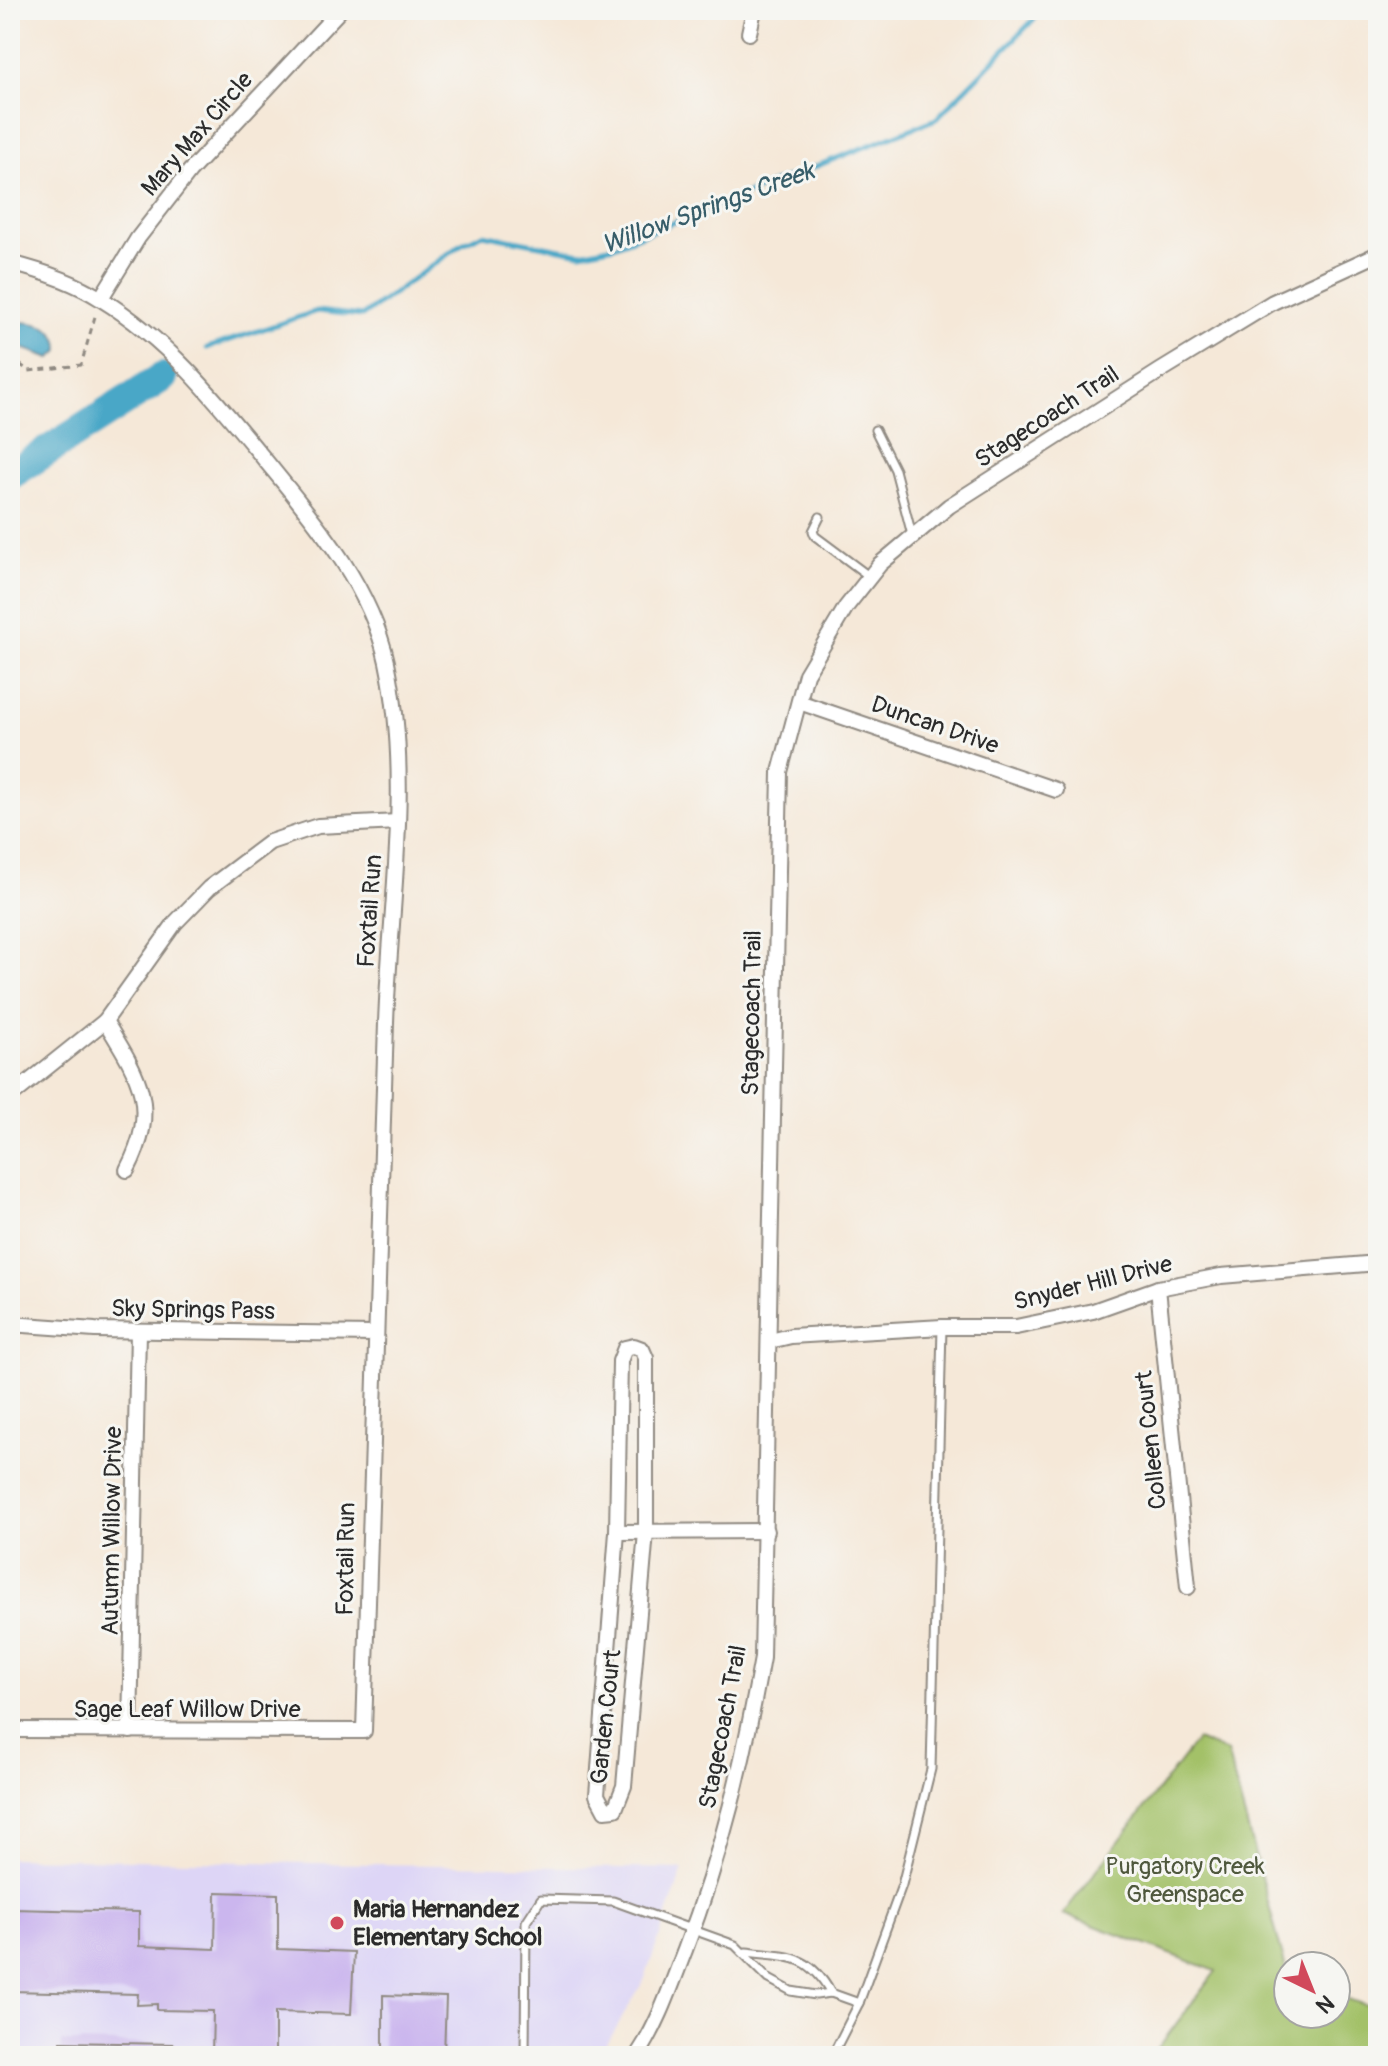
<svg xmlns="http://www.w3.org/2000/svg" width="1388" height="2066" font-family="Pangolin,sans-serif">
<rect width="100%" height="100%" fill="#f6f6f2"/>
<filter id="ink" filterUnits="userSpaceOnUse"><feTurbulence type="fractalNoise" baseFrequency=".0125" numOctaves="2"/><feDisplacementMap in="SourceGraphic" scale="16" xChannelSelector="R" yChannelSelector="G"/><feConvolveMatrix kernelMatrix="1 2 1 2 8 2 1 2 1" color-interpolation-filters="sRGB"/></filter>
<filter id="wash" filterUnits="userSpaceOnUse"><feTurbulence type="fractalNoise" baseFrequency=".006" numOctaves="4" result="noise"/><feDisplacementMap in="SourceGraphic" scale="32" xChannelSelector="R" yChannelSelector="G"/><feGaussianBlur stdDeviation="1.8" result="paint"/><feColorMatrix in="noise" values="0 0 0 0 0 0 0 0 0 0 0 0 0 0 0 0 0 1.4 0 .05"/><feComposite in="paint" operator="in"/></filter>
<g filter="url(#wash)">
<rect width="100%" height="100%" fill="#f5e8d8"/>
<path fill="#ddd5f6" d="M10 1858 683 1869 645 1978 600 2056H10Z"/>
<path fill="#a3c168" stroke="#67764a" stroke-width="2" d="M1197 1740 1227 1752 1288 1976V2014H1336V1996L1378 2008V2056H1152L1216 1971 1063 1914Z"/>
<path fill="#48a7c7" stroke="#3a6979" stroke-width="2" d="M22 322C41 323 60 329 59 351L51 358 16 346 15 329Z"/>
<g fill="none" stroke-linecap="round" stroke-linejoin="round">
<path stroke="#48a7c7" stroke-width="5" d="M207 348 317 311 362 316 462 244 483 234 581 253 614 246 936 119 1043 10"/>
<path stroke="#48a7c7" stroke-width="30" d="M10 475 163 377"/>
</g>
<g id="blocks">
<g fill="#cbb6ee">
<path d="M216 1892 278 1894V1949L354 1952 351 2014 275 2012V2056H212L213 2011 157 2010V2004L137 2005 138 1994 10 1991 11 1909 139 1912V1946L215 1949Z"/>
<path d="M383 1995 446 1997 444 2056H383Z"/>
<path d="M61 2042 174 2044 173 2056H60Z"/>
</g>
</g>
</g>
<g filter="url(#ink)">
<use href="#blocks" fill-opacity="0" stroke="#908a82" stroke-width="2"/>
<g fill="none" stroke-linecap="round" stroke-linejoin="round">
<g stroke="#908a82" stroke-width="11">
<g id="service">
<path d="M875 430 895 470 912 535"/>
<path d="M820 517 813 531 815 536 870 577"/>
<path d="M746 1952C788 1957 809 1953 831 1993"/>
<path d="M525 2056 526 1922 541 1899 613 1901 735 1945 769 1979 791 1991 816 1995 831 1993 859 2003 902 1885 931 1769 942 1327"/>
<path d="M832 2056 859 2003"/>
</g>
</g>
<g stroke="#908a82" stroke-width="18">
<g id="minor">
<path d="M749 33 754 10"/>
<path d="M10 263C42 271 73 281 101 299 168 340 216 400 265 460 314 520 370 584 387 662 412 780 390 904 386 1023 377 1259 370 1495 364 1731L10 1730"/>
<path d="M101 298 138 238 190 171 340 10"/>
<path d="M799 702 1056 790"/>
<path d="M105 1021C139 1076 160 1107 127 1170"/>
<path d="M10 1097 105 1021 175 923 209 888 270 842 318 826 398 822"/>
<path d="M1158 1288 1188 1587"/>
<path d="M10 1324 95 1330 375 1334"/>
<path d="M770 1341 791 1336 942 1327H1016L1093 1311 1158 1288 1221 1276 1378 1263"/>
<path d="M634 1346 642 1349 646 1358V1532L624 1786 615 1809 605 1810 597 1795 617 1532 620 1361 625 1348Z"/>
<path d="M617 1532 766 1531"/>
<path d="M130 1731 138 1331"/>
<path d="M637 2056C659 2023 671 1986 685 1950 722 1853 744 1760 762 1658L780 772 806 674 846 607 880 564 949 506 1160 371 1273 302 1378 254"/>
</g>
</g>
<path stroke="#908a82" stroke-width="3" stroke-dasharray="6 6" stroke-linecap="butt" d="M10 357 29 371 81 365 96 313"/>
<use href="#service" stroke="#fff" stroke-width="7"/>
<use href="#minor" stroke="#fff" stroke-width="14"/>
</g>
</g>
<circle fill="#d1495b" stroke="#f6f6f2" stroke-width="3" cx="337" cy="1923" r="8"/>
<g text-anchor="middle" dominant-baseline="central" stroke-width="6" stroke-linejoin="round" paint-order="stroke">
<g font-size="24" fill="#2b2b2b" stroke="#f6f6f2">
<text transform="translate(197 134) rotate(-49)">Mary Max Circle</text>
<text transform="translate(1047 417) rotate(-33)">Stagecoach Trail</text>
<text transform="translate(935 725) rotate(19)">Duncan Drive</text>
<text transform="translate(370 911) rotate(-86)">Foxtail Run</text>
<text transform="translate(752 1013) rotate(-89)">Stagecoach Trail</text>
<text transform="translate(1093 1283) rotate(-14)">Snyder Hill Drive</text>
<text transform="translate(193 1310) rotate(1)">Sky Springs Pass</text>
<text transform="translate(1151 1440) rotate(-96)">Colleen Court</text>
<text transform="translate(112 1531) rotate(-89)">Autumn Willow Drive</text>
<text transform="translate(346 1559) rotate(-89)">Foxtail Run</text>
<text x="187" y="1709">Sage Leaf Willow Drive</text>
<text transform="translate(606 1717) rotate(-84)">Garden Court</text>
<text transform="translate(723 1727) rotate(-79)">Stagecoach Trail</text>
</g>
<g font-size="24" fill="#4f583d" stroke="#f6f6f2">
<text x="1185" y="1866">Purgatory Creek<tspan x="1185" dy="28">Greenspace</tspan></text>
</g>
<g font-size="24" font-weight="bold" fill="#2b2b2b" stroke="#f6f6f2" text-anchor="start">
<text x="353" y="1909">Maria Hernandez<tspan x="353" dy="28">Elementary School</tspan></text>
</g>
<g font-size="26" font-style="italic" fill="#375d69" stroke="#f6f6f2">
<text transform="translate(708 208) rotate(-20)">Willow Springs Creek</text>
</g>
</g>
<rect width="1388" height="2066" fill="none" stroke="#f6f6f2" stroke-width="40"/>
<g transform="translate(1312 1990) rotate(137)"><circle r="38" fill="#f6f6f2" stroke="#a5a5a2" stroke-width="2"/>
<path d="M0-6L14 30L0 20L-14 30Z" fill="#d1495b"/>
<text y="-12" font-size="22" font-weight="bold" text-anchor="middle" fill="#2b2b2b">N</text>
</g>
</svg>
